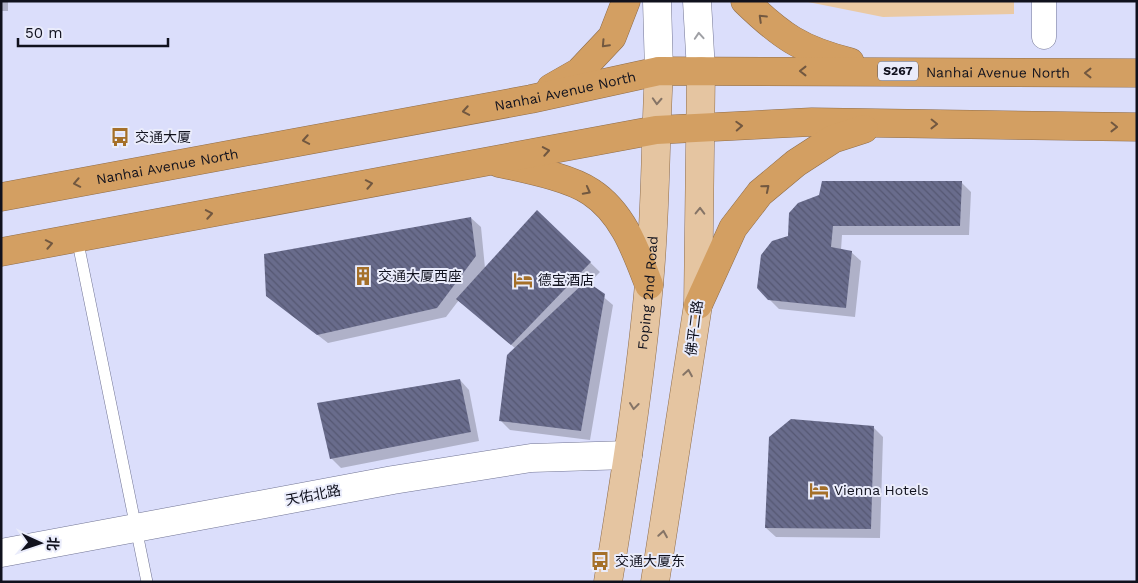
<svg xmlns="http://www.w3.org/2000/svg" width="1138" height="583" font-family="'Work Sans','Noto Sans SC',sans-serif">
<defs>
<pattern id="building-back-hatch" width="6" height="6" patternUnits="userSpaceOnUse" patternTransform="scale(1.25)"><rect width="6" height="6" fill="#696c8c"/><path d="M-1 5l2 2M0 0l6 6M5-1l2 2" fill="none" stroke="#555772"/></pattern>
</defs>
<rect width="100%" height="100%" fill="#dbdefb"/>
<path fill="#eac9a3" d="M803 1H1014V14L883 17Z"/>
<g fill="#0003">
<rect x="1" y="1" width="7" height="10"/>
<path d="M961 182 971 192 969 235H842L841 250 851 252 861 261 855 317 779 309 769 299 773 242Z"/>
<path d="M537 211 600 272 588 284 613 305 590 440 510 430 500 420 516 349 459 300 446 317 328 343 267 296 471 218 481 227 485 268Z"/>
<path d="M460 380 469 390 479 441 341 468 331 458Z"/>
<path d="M873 427 883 437 880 538 776 537 766 528Z"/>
</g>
<g fill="url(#building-back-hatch)">
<path d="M822 181H962L960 226H833L831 247 852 251 846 308 768 300 757 288 761 255 772 241 788 236 789 213 798 203 819 195Z"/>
<path d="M537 210 591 262 511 345 456 299Z"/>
<path d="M471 217 476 256 437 308 317 335 266 296 264 254Z"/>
<path d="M586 281 605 294 581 431 499 421 507 355Z"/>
<path d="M460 379 471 432 330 459 317 403Z"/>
<path d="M791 419 874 426 871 529 765 528 769 437Z"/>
</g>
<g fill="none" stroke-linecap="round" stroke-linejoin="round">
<g stroke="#717494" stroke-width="12">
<path id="lane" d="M77 238 147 582"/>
</g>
<g stroke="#717494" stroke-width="25">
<path id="street" d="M1044 1V37"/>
</g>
<g stroke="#717494" stroke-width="29">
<g id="secondary">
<path d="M657 1 659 71"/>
<path d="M697 1 701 71"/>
<path d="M1 553 393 480 531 458 628 455"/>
</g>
</g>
<g stroke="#8f6d4a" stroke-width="29">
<g id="primary">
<path id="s1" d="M608 582C624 483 640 384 649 284 656 213 655 142 659 71"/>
<path d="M655 582 698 305 701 71"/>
</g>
</g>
<g stroke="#8f6d4a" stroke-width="29">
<g id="highway">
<path d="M745 1C781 36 801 50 850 62"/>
<path d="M551 88 579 72 612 37 626 1"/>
<path d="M499 163C525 169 569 177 591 192 623 213 636 251 649 285"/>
<path id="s2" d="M1 197 531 99 659 71 1137 73"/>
<path d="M1 252 656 130 812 122 1137 127"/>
<path d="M698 305 733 228 760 193 796 163 833 139 864 129"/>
</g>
</g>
<use href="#lane" stroke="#fff" stroke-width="11"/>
<use href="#street" stroke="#fff" stroke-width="24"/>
<use href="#secondary" stroke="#fff" stroke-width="28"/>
<use href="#primary" stroke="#e5c5a1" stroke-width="28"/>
<use href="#highway" stroke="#d39f62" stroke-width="28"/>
</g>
<defs><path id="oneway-chevron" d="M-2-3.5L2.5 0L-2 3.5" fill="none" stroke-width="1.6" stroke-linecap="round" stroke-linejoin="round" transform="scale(1.25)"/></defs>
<g stroke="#725840">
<use href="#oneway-chevron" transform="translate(762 18) rotate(-136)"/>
<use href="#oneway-chevron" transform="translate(605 44) rotate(133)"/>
<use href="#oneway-chevron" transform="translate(803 71) rotate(-180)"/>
<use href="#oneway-chevron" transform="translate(1088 73) rotate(-180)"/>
<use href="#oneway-chevron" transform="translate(466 111) rotate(170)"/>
<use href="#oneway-chevron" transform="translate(934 124) rotate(1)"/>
<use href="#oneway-chevron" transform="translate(739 126) rotate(-3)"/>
<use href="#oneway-chevron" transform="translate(1114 127) rotate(1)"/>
<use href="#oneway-chevron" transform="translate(306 140) rotate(170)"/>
<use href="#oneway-chevron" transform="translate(546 151) rotate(-10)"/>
<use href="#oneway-chevron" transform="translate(77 183) rotate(169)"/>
<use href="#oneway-chevron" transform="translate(369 184) rotate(-11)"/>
<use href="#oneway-chevron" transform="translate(766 188) rotate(-40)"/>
<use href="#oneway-chevron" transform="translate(587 191) rotate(28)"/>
<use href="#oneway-chevron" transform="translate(209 214) rotate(-10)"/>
<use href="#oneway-chevron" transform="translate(49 244) rotate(-11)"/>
</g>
<use stroke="#9fa0a5" href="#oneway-chevron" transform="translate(699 36) rotate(-94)"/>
<g stroke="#857466">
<use href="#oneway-chevron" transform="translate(657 101) rotate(93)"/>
<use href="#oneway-chevron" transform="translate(700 211) rotate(-89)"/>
<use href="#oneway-chevron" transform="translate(688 373) rotate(-81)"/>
<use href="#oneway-chevron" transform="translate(634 406) rotate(97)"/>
<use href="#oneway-chevron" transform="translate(663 534) rotate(-81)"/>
</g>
<defs>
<g id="bus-bare" transform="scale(1.5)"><path d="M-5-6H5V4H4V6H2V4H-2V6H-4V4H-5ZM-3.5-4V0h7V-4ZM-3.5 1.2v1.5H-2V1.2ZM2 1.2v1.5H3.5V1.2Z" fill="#a57029" stroke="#eaecfb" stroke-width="2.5" paint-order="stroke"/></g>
<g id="building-bare" transform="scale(1.5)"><path d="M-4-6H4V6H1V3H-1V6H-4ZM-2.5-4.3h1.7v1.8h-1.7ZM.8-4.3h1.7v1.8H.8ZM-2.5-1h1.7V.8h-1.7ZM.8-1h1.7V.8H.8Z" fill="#a57029" stroke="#eaecfb" stroke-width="2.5" paint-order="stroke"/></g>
<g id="hotel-bare" transform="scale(1.5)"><path d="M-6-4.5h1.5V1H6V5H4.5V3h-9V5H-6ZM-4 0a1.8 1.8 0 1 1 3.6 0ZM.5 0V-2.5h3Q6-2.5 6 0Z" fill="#a57029" stroke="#eaecfb" stroke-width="2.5" paint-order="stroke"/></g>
</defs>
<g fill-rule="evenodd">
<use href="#bus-bare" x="120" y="137"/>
<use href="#building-bare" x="363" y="276"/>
<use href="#hotel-bare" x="523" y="280"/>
<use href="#hotel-bare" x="819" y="490"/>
<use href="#bus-bare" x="600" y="561"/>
</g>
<g text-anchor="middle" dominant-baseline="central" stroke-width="4" stroke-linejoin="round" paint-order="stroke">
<rect fill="#eaecfb" stroke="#515360" stroke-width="1" x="878" y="61.5" width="40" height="19" rx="4"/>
<g font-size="12" font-weight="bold" fill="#10111d">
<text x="898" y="71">S267</text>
</g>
<g font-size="14" fill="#10111d" stroke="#eaecfb">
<text stroke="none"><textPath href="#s2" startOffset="1009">Nanhai Avenue North</textPath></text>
<text stroke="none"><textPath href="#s2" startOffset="574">Nanhai Avenue North</textPath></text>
<text stroke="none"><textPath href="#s2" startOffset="169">Nanhai Avenue North</textPath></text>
<text stroke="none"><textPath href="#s1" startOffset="292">Foping 2nd Road</textPath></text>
<text transform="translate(694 328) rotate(-83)">佛平二路</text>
<text transform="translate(313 495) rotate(-11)">天佑北路</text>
</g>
<g font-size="14" fill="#10111d" stroke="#eaecfb" text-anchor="start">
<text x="135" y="137">交通大厦</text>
<text x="378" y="276">交通大厦西座</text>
<text x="538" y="280">德宝酒店</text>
<text x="834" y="490">Vienna Hotels</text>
<text x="615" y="561">交通大厦东</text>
</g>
</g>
<rect width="1138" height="583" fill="none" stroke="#10111d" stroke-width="5"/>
<g transform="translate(40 543) rotate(93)" stroke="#eaecfb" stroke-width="4" paint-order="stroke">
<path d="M0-4L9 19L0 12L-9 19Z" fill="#10111d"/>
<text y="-8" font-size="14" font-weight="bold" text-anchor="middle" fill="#10111d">北</text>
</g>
<path d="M18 38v8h150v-8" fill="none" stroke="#10111d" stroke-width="2.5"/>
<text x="25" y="38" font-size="15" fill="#10111d" stroke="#eaecfb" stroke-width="4" paint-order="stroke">50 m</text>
</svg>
